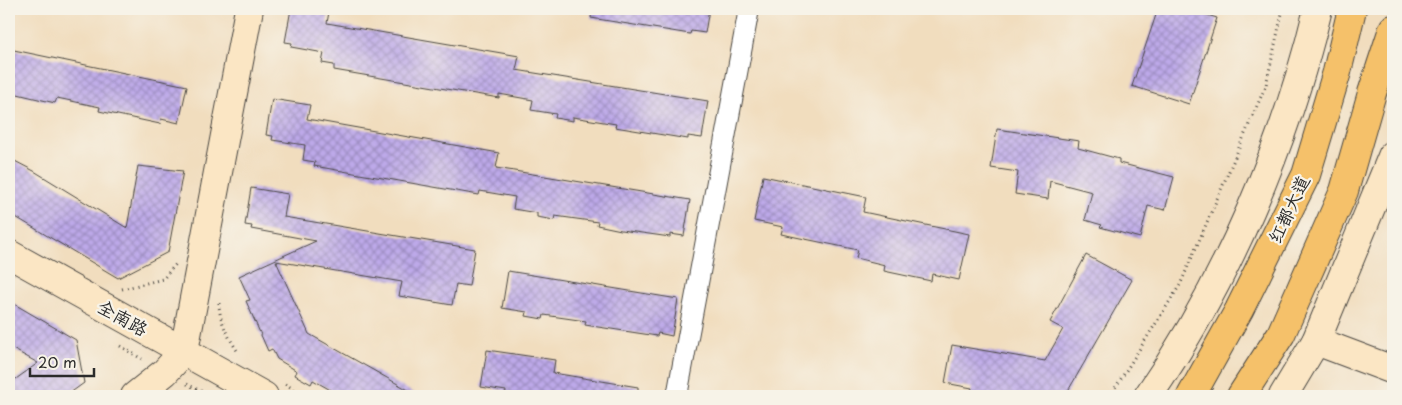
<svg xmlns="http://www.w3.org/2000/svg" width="1402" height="405" font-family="'Playpen Sans','LXGW WenKai TC',sans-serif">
<defs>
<pattern id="building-cross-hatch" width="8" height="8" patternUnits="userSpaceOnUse" patternTransform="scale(1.25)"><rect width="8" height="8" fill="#bda9e9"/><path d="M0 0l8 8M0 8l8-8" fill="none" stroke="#9a8abd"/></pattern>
</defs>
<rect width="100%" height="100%" fill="#f7f3e8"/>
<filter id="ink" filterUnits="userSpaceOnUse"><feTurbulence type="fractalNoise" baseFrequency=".02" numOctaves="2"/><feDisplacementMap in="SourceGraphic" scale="10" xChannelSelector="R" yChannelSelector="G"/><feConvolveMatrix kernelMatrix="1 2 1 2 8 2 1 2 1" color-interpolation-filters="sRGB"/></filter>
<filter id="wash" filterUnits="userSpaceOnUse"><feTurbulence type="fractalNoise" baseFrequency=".0096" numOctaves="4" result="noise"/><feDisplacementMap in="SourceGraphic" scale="20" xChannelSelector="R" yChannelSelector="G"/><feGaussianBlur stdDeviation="1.12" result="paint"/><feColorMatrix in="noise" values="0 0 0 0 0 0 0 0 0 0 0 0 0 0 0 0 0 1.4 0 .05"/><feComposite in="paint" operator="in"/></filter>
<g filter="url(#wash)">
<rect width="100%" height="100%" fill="#f1ddbe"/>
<g id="blocks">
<g fill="url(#building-cross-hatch)">
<path d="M291 9 329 12 327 23 519 56 516 70 708 101 702 138 688 136V139L615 127 616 124 573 117V121L555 118 556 114 531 110 533 100 499 94V98L334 70V65L322 63 324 53 291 47 292 43 285 42Z"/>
<path d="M592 9H709L705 33 691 31 690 34 591 18Z"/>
<path d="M1158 9H1188L1217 18 1189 104 1132 86Z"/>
<path d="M9 49 187 86 179 123 161 119 160 124 99 111 100 107 57 98 55 103 9 92Z"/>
<path d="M272 99 310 105 307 119 499 153 496 168 690 200 684 236 670 234V237L621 230 597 225 598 222 555 216 554 220 537 217V213L513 209 515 197 480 191 479 195 314 166 315 162 303 160 305 145 272 140 273 136 266 135Z"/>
<path d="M997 129 1079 141 1078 148 1119 159V163L1174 177 1165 210 1148 206 1140 238 1100 227 1102 225 1085 220 1092 192 1050 181 1048 199 1015 194 1018 172 991 168Z"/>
<path d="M9 158 34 171 127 228 138 166 183 171 168 252 118 278 9 213Z"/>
<path d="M763 176 866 197 863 212 969 234 959 280 932 274 931 281 884 271 885 265 856 258 858 250 781 234 783 227 754 221Z"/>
<path d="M251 188 288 194 284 217 475 249 469 286 456 284 452 305 399 296 402 282 276 261 309 334 419 396H341L313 380 311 384 295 375 297 371 277 359 272 349 268 351 246 301 250 300 239 276 316 241 251 229 252 226 245 225Z"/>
<path d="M1086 255 1132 280 1065 396H970L972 388 945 383 952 345 1045 361 1063 329 1050 322Z"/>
<path d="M508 271 678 299 672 336 658 333 657 336 585 325 586 321 544 315 543 319 526 316 527 312 502 308Z"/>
<path d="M9 301 76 340 84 383 66 396H9V384L38 363 9 347Z"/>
<path d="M487 350 555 360 553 373 638 387V396H505L506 391 481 387Z"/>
</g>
</g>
</g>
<g filter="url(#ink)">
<use href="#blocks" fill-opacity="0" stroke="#494641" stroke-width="1"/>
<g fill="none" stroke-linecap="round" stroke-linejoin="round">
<g stroke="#494641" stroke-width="22">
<path id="street" d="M677 396 749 9"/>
</g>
<g stroke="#494641" stroke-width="30">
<g id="secondary">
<path d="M9 254 264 396"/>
<path d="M1316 341 1393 370"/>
<path d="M135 396 165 372 184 351 249 9"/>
<path d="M1148 396C1227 282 1286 143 1318 9"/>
<path d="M1283 396 1316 341 1393 154"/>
</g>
</g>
<g stroke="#494641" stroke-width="30">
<g id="primary">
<path d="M1191 396 1239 310 1306 175 1337 72 1352 9"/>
<path d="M1241 396 1281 334 1344 191 1372 93 1393 29"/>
</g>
</g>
<g stroke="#494641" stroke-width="3" stroke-dasharray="1 4" stroke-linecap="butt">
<path d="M122 289 163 279 176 264"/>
<path d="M219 303C219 321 229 338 238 352"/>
<path d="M120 346 142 359"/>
<path d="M187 384 210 396"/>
<path d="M285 384 305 396"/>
<path d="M1110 396 1180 285 1266 85 1283 9"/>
</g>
<use href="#street" stroke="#fff" stroke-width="20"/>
<use href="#secondary" stroke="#fbe6c4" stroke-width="28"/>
<use href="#primary" stroke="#f5c16b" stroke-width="28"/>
</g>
</g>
<g text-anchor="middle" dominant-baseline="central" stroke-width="4.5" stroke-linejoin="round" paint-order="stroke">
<g font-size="18" fill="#2b2b2b" stroke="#f7f3e8">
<text transform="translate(1288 209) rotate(-65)">红都大道</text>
<text transform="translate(123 317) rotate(29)">全南路</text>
</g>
</g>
<rect width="1402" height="405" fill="none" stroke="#f7f3e8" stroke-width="30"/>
<path d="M30 368v8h64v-8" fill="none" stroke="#2b2b2b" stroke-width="2.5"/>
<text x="38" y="368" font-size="15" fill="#2b2b2b" stroke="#f7f3e8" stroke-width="4" paint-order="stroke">20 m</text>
</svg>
